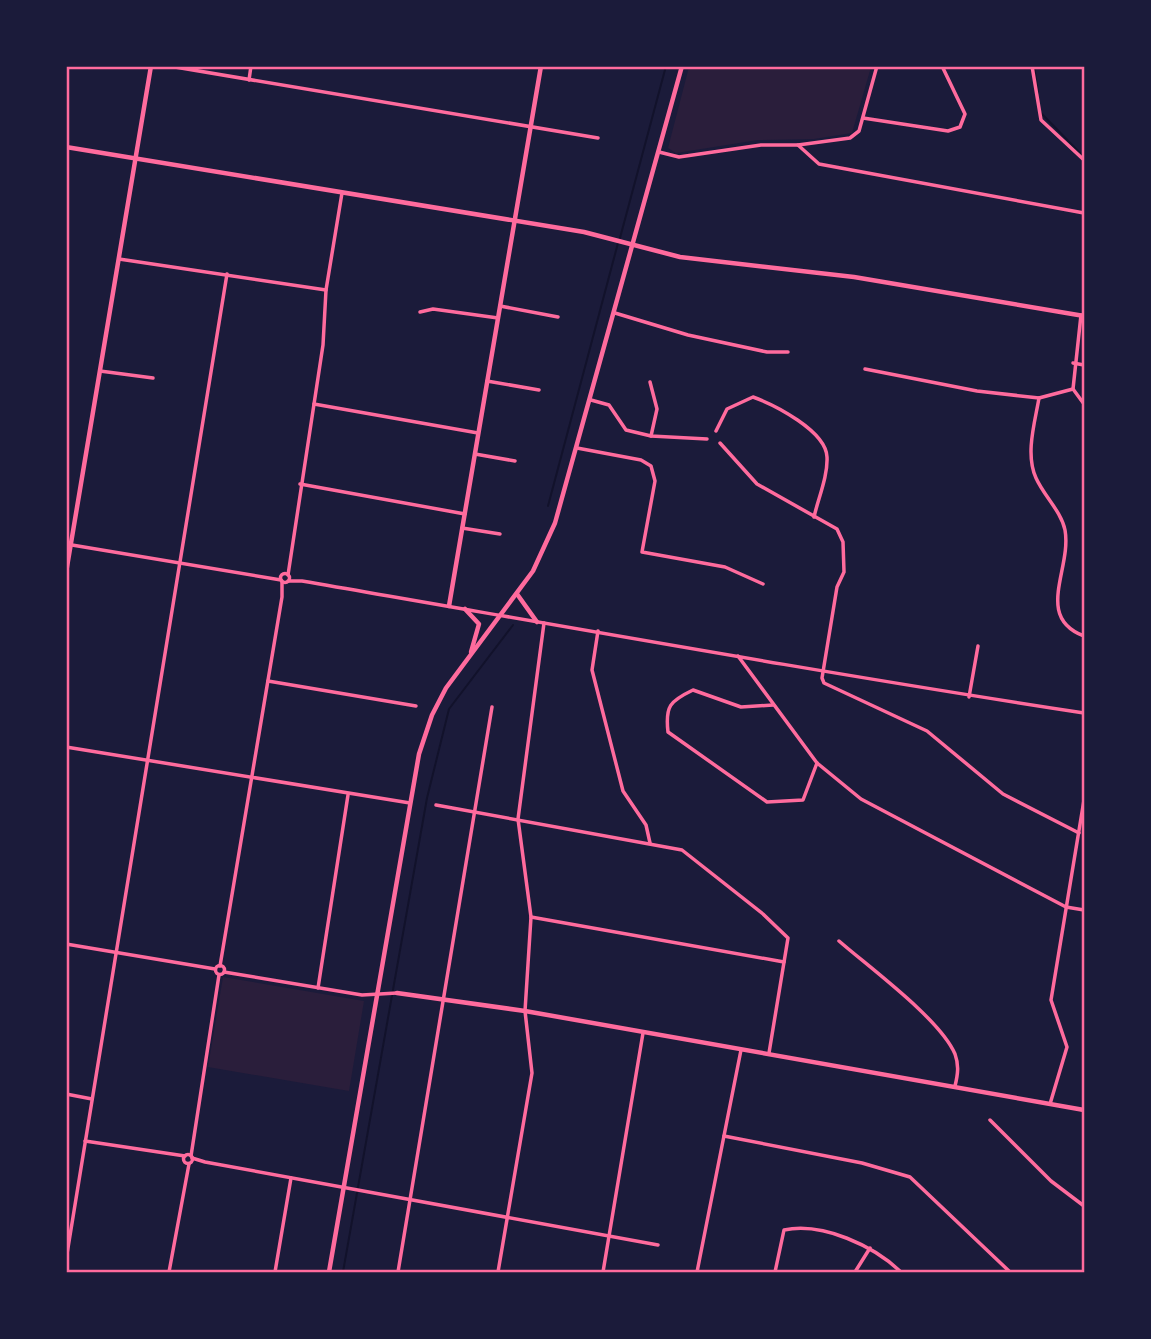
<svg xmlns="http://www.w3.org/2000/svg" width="1151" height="1339" font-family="Manrope,sans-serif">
<rect width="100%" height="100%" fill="#1b1b3a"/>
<g fill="#2a1e3b">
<path d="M689 67V66L871 67 852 133 814 139 758 140 676 153 668 148Z"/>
<path d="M223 977 364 1001 349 1091 208 1067Z"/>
</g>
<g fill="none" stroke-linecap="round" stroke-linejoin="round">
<g stroke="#12122b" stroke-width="2">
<path d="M1034 66 1038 93"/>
<path d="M1041 113 1084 157"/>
<path d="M620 238 666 66"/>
<path d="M548 506 618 243"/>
<path d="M343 1272 427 798 449 709 513 625"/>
</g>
<g stroke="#ff6b9d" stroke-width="3.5">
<path d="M169 66 598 138"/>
<path d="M1032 66 1041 120 1084 160"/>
<path d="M249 80 251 66"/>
<path d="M863 118 948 131 960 127 965 114 942 66"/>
<path d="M798 145 819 164 1084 213"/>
<path d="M659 152 679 157 761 145H798L850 138 859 131 877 66"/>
<path d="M119 259 326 290"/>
<path d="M500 306 558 317"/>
<path d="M420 312 433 309 498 318"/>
<path d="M615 313 688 335 767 352H788"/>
<path d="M1081 315 1073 389 1084 404"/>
<path d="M1073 363 1084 365"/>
<path d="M865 369 977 391 1039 398 1073 389"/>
<path d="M100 371 153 378"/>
<path d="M487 381 539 390"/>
<path d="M650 382 657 409 651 436"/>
<path d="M1039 398C1035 422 1025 454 1036 478 1044 496 1061 511 1065 530 1072 569 1034 617 1084 636"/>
<path d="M591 400 609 405 626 430 651 436 707 439"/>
<path d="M314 404 478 433"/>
<path d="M716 431 727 409 753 397C775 405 826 431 827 457 828 476 818 499 814 517"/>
<path d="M720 443 757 484 837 529 843 542 844 572 837 587 822 678 824 683 927 731 1003 794 1079 833"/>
<path d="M577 448 641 460 651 466 655 481 642 552 725 567 763 584"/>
<path d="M475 454 515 461"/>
<path d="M300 484 465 514"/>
<path d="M462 528 500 534"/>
<path d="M66 544 281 580"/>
<circle cx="285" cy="578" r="4.5"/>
<path d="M288 575 323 345 326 290 342 193"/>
<path d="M288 581H302C563 626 823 673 1084 713"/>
<path d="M598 631 592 670 623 791 646 825 650 843"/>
<path d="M738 656 817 763 861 799 1066 907 1084 910"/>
<path d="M268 681 416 706"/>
<path d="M969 697 978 646"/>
<path d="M773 705 741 707 693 690C670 701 665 706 668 732L767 802 803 800 817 763"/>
<path d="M66 747 410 803"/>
<path d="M436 805 682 850 763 914 788 938 769 1053"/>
<path d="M531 917 784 962"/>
<path d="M839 941C870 968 940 1019 955 1054 959 1065 958 1074 955 1086"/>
<path d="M66 944 215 969"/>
<circle cx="220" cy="970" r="4.5"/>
<path d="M220 966 282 597V581"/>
<path d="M224 972 362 995 397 993"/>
<path d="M318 988 348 795"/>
<path d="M66 1094 92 1099"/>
<path d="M1050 1104 1067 1047 1051 1000 1084 800"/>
<path d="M990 1120 1051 1181 1084 1206"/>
<path d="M724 1136 862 1163 910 1177 1010 1272"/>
<path d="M85 1141 185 1156"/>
<circle cx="188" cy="1159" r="4.5"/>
<path d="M191 1156 219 975"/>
<path d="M192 1158 205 1162 658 1245"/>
<path d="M66 1260 227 274"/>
<path d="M169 1272 189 1164"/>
<path d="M275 1272 291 1178"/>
<path d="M398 1272 492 707"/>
<path d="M498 1272 532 1073 525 1011 531 917 518 819 544 623"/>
<path d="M603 1272 643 1033"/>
<path d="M697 1272 741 1050"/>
<path d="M775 1272 784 1230C823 1222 874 1246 901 1272"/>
<path d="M855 1272 870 1248"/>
</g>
<g stroke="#ff6b9d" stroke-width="4.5">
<path d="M449 606 541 66"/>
<path d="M397 993 525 1011 1084 1110"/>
</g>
<g stroke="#ff6b9d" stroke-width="4.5">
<path d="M66 147 584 232 680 257 854 277 1084 316"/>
<path d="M66 573 151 66"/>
<path d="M517 594 537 622"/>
<path d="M465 609 479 624 471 652"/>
<path d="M329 1272 419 754 432 715 446 688 533 571 555 523 682 66"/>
</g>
</g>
<rect width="1151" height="1339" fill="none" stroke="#1b1b3a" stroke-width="136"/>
<rect x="68" y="68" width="1015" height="1203" fill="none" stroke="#ff6b9d" stroke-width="2.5"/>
</svg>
